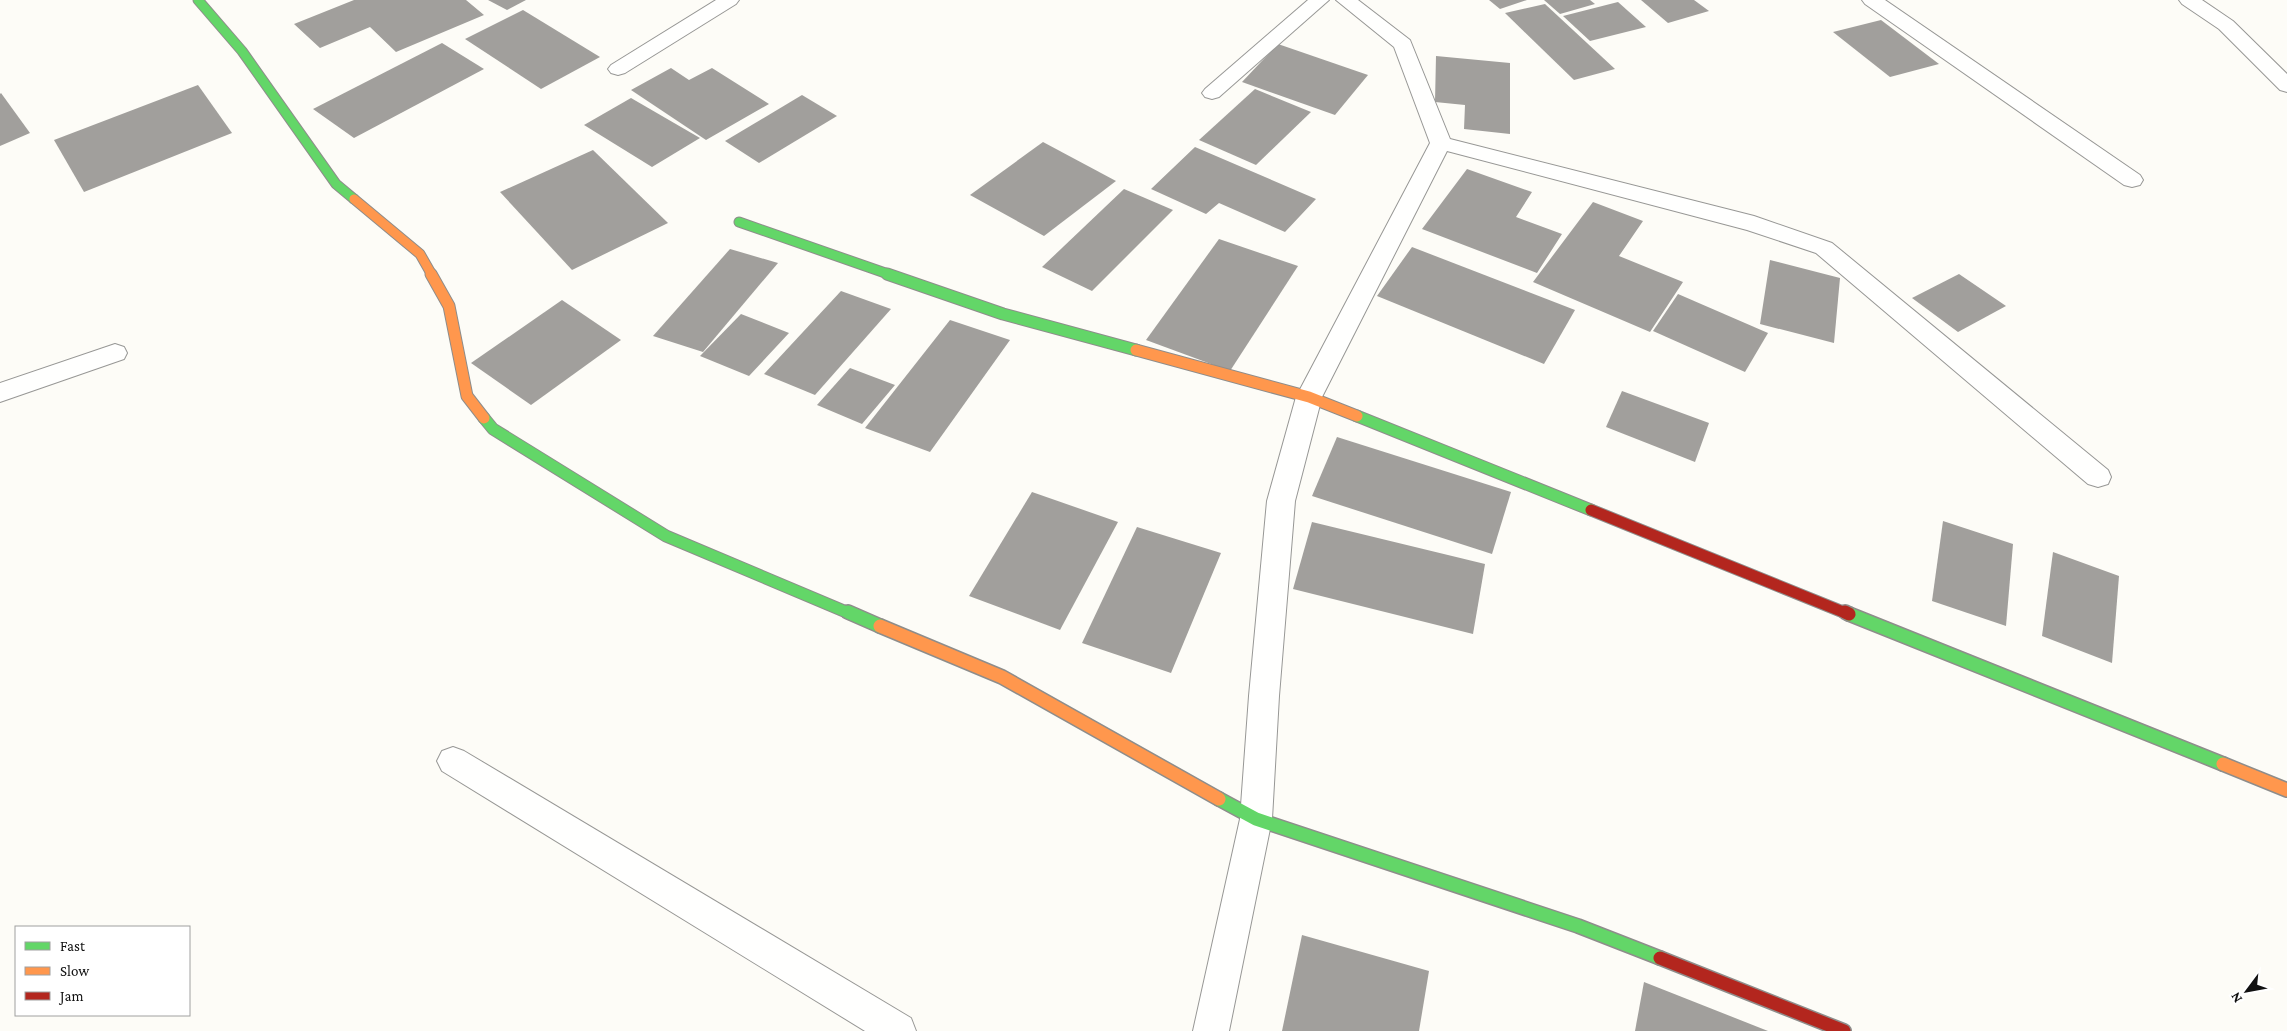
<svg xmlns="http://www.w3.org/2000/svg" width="2287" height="1031" font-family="'Crimson Pro',serif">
<rect width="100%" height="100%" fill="#fdfcf7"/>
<g fill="#a19f9c">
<path d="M354 0H466L484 15 396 52 370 27 320 48 294 24Z"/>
<path d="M488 0H526L507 10Z"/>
<path d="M1489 0H1527L1500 9Z"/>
<path d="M1544 0H1590L1595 4 1560 14Z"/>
<path d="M1641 0H1694L1709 11 1668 23Z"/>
<path d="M1618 2 1646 27 1590 41 1563 16Z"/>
<path d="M1545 4 1615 69 1574 80 1505 13Z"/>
<path d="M523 10 600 57 541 89 465 39Z"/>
<path d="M1881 20 1939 64 1890 77 1833 32Z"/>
<path d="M442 43 484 69 354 138 313 109Z"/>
<path d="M1278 44 1368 75 1335 115 1242 82Z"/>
<path d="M1436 56 1510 63V134L1464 129 1465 105 1435 102Z"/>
<path d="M671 68 689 80 712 68 769 104 706 140 631 90Z"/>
<path d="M198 85 232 133 84 192 54 140Z"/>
<path d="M1255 89 1311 112 1256 165 1199 140Z"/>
<path d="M1 93 30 133 0 146V94Z"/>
<path d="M802 95 837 116 759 163 725 141Z"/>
<path d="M631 98 700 138 652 167 584 125Z"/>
<path d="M1043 142 1116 181 1044 236 970 195Z"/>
<path d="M1195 147 1316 199 1285 232 1219 203 1206 214 1151 189Z"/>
<path d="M593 150 668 223 572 270 500 192Z"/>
<path d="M1467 169 1532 192 1516 217 1562 234 1537 273 1422 229Z"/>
<path d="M1124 189 1173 210 1092 291 1042 267Z"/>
<path d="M1593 202 1643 221 1619 256 1683 282 1650 332 1533 282Z"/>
<path d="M1219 239 1298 266 1230 371 1146 340Z"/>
<path d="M1412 247 1575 310 1544 364 1377 296Z"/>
<path d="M730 249 778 263 703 352 653 336Z"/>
<path d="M1770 260 1840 278 1834 343 1760 324Z"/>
<path d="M1959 274 2006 306 1958 332 1912 298Z"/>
<path d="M841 291 891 309 815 395 764 374Z"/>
<path d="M1678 294 1768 333 1745 372 1653 331Z"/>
<path d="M562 300 621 340 531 405 471 363Z"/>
<path d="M741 314 789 333 749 376 700 356Z"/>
<path d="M950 320 1010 340 930 452 865 428Z"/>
<path d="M850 368 895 385 862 424 817 405Z"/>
<path d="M1622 391 1709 423 1695 462 1606 427Z"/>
<path d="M1337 437 1511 492 1492 554 1312 496Z"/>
<path d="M1032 492 1118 522 1060 630 969 596Z"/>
<path d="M1943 521 2013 544 2006 626 1932 601Z"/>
<path d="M1312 522 1485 564 1473 634 1293 589Z"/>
<path d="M1137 527 1221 553 1171 673 1082 643Z"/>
<path d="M2053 552 2119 576 2112 663 2042 636Z"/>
<path d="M1302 935 1429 971 1419 1031H1282Z"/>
<path d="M1644 982 1768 1031H1635Z"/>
</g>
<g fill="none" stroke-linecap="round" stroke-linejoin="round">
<g stroke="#979795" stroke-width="2">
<g id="street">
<path d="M716 0H739L736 4 625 73 618 75 611 73 608 69 611 65Z"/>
<path d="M1308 0H1329L1219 97 1212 99 1205 97 1202 93 1205 89Z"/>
<path d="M1336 0H1358L1410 40 1450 139 1754 216 1832 243 2108 470 2111 477 2108 484 2098 487 2088 484 1816 253 1747 230 1447 151 1322 397 1295 501 1279 696 1272 819 1229 1031H1193L1240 819 1249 696 1267 501 1296 397 1430 143 1394 47Z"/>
<path d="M1862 0H1885L2140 175 2143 180 2140 185 2132 187 2124 185 1865 4Z"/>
<path d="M2179 0H2202L2233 21 2287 74V92L2280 90 2219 29 2182 4Z"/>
<path d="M115 344 124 347 127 353 124 359 0 402V383Z"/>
<path d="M453 747 464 751 911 1018 916 1031H865L442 771 437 761 442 751Z"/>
</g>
</g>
<g stroke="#8e8d8b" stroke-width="11">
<g id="fast-far2">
<path d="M198 0 242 51 336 184 354 199"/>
<path d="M739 222 891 275"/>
</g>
</g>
<g stroke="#8e8d8b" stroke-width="13">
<g id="fast-far1">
<path d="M887 274 1003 314 1136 350"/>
<path d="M1357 416 1591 510"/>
<path d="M484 418 493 429 666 536 851 614"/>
</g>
</g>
<g stroke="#8e8d8b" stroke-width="16">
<g id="fast">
<path d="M848 612 880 626"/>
<path d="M1849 614 2223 764"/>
<path d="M1219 799 1256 819 1578 926 1660 958"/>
</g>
</g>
<g stroke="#8e8d8b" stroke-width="11">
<path id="slow-far2" d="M354 199 420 254 432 275"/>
</g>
<g stroke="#8e8d8b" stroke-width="13">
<g id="slow-far1">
<path d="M431 274 449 306 467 396 484 418"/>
<path d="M1136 350 1309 397 1357 416"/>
</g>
</g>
<g stroke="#8e8d8b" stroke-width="16">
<g id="slow">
<path d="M880 626 1002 677 1219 799"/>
<path d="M2223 764 2287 790"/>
</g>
</g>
<g stroke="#8e8d8b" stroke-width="13">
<path id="jam-far1" d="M1591 510 1848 614"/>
</g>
<g stroke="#8e8d8b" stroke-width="16">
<g id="jam">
<path d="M1845 612 1849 614"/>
<path d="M1660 958 1844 1031"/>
</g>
</g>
<use href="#street" fill="#fffffe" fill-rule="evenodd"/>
<use href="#fast-far2" stroke="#63d668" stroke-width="9"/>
<use href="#fast-far1" stroke="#63d668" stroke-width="11"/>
<use href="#fast" stroke="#63d668" stroke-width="13"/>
<use href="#slow-far2" stroke="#ff974d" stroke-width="9"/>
<use href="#slow-far1" stroke="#ff974d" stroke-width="11"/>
<use href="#slow" stroke="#ff974d" stroke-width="13"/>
<use href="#jam-far1" stroke="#b3261e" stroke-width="11"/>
<use href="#jam" stroke="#b3261e" stroke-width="13"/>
</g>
<rect x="15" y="926" width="175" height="90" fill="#ffffff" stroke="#a0a0a0"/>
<rect x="25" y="942" width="25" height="8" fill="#63d668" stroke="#a0a0a0"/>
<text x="60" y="951" font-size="15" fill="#111111">Fast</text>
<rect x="25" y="967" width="25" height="8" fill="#ff974d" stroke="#a0a0a0"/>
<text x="60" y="976" font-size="15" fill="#111111">Slow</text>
<rect x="25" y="992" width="25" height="8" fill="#b3261e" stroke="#a0a0a0"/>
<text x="60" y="1001" font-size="15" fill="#111111">Jam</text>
<g transform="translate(2247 991) rotate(238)" stroke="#ffffff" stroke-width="4" paint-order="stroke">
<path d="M0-4L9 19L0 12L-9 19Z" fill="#111111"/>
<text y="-8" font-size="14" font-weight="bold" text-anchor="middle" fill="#111111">N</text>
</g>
</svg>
